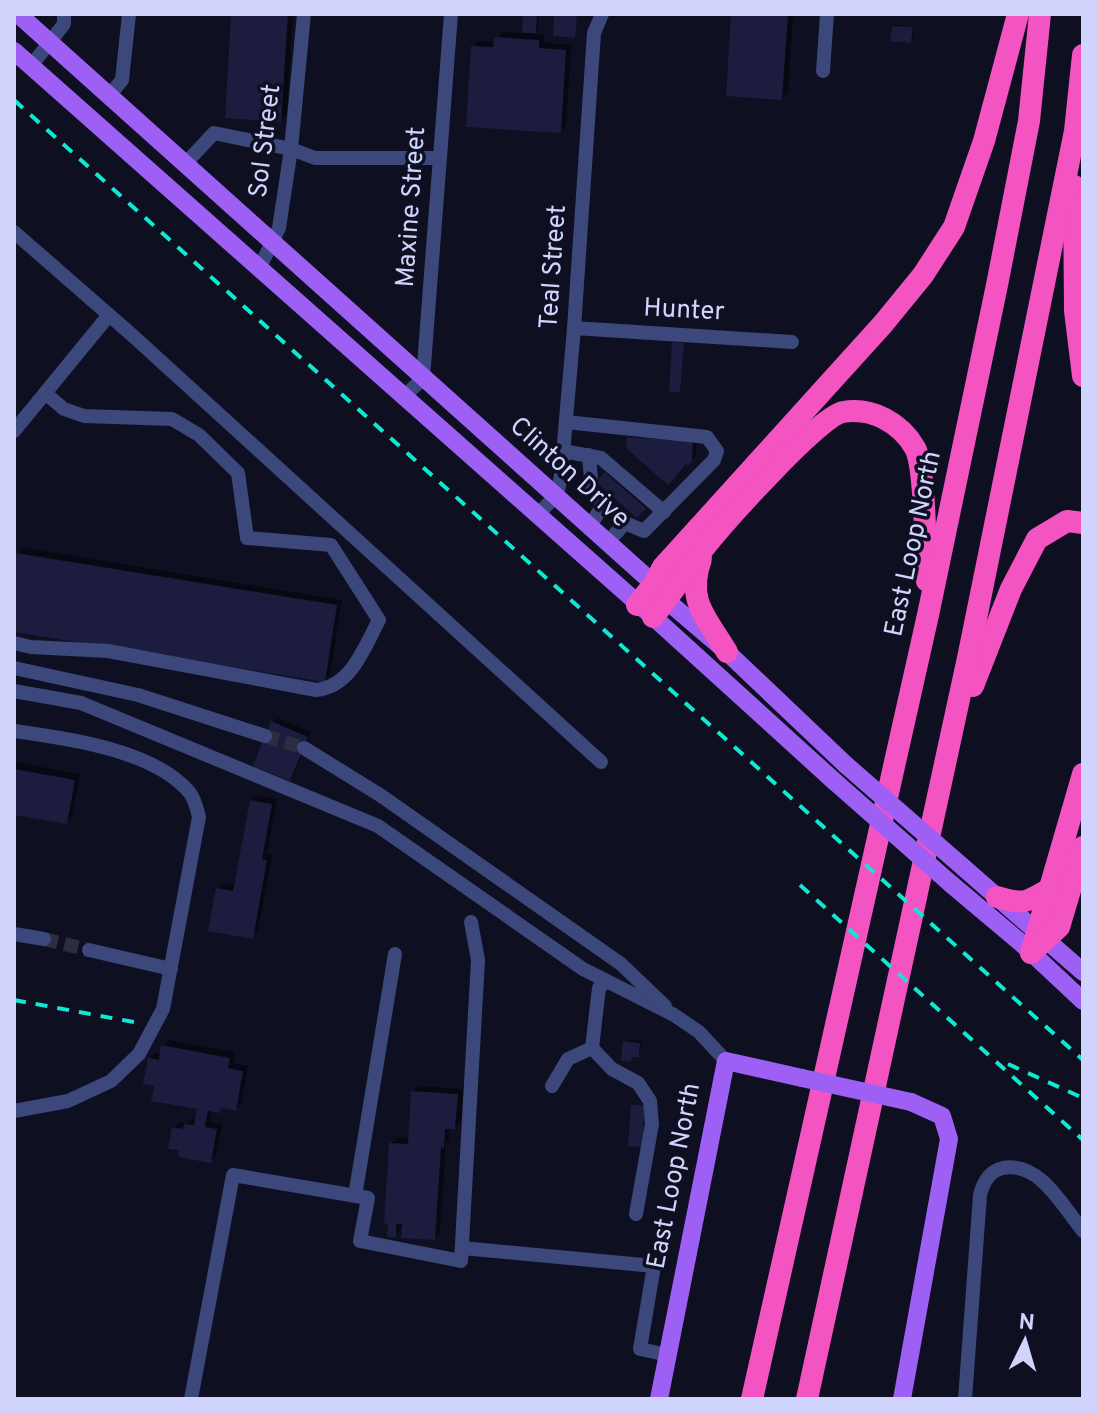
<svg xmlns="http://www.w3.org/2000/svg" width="1097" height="1413" font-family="Overpass,sans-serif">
<rect width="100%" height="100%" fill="#0e0f20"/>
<g fill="#0007">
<path d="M233 14H293L287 114 281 120Z"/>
<path d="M525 14H538V29L533 34H544V43L571 45 566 125 560 131 473 47 479 41 495 42 502 32 524 33Z"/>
<path d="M557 14H578L574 36 556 15Z"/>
<path d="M733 14H793L788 92 782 98Z"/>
<path d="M896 25 914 26 913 38 911 41 894 28Z"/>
<path d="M633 434 696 437V455L688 463 629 438Z"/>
<path d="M611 470 648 503 637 516 599 482Z"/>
<path d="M24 548 342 600 330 674 324 680 14 630V579L18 554Z"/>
<path d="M277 718 311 732 294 775 290 779 273 722Z"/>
<path d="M14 762 80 774 72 816 66 822 14 813Z"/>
<path d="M257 795 277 799 267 854 272 855 258 931 252 937 218 889 224 883 236 885 251 801Z"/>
<path d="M627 1039 642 1041 640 1053 633 1055 631 1060 625 1042Z"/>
<path d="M169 1040 235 1052 233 1063 248 1066 241 1103 236 1109 223 1107 219 1111 212 1110 210 1122 222 1124 216 1155 210 1160 174 1128 180 1122 187 1124 192 1119H197L199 1107 156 1084 149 1059 155 1053 162 1054 163 1046Z"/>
<path d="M419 1086 463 1089 461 1121 455 1127H450L449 1140 446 1142 440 1232 434 1238 403 1227 395 1235 391 1144 397 1138 410 1139 413 1092Z"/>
</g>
<g fill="#1c1c3f">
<path d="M231 14H288L281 122 225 118Z"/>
<path d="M523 14H537L536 33H522Z"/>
<path d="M554 14 577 16 575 38 553 36Z"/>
<path d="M731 14H788L782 100 726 96Z"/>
<path d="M902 26 913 27 911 43 890 41 892 27Z"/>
<path d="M494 37 539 40V48L566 50 561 133 466 127 471 46 493 47Z"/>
<path d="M672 342 684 343 680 392H669Z"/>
<path d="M627 437 693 441 692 461 688 466 686 464 668 485 626 448Z"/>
<path d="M605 472 646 508 637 518 596 482Z"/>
<path d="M16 553 337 605 325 682 14 632Z"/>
<path d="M271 721 308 737 290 781 253 766Z"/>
<path d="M14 769 75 780 67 824 14 815Z"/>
<path d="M250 800 272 804 262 859 267 860 253 939 208 931 216 888 233 891Z"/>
<path d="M623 1041 640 1043 639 1057H632L631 1062 621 1061Z"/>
<path d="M161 1045 230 1058 228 1068 243 1071 236 1111 221 1108 220 1113 208 1111 205 1127 217 1129 211 1163 178 1157 179 1150 168 1149 172 1127 183 1129 184 1124 194 1125 197 1109 151 1101 154 1086 143 1084 148 1058 159 1060Z"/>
<path d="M411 1091 458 1094 455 1129H445L444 1148 441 1147 435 1240 401 1238 402 1224H396V1237H387L388 1224 384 1223 389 1143 408 1144Z"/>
<path d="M631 1105H645L642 1147 628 1146Z"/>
</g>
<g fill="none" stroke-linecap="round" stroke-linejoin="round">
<g stroke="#2b2d41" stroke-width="14" stroke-dasharray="14 7" stroke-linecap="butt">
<path d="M265 736 304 748"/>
<path d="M44 939 89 950"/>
</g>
<g stroke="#3c477b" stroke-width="14">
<path d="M31 66 64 24V14"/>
<path d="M823 71 827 14"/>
<path d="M109 96 122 80 129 14"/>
<path d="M185 164 214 133 291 149 315 158H440"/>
<path d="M14 232 132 335 601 762"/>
<path d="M259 269 279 228 291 149 304 14"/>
<path d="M574 328 792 342"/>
<path d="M405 396 423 378 451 14"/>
<path d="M566 422 707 437 717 451 714 460 644 531 625 523 608 542"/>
<path d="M14 431 109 315"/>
<path d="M563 451 601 458 664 512"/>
<path d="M589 455 592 491 603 505 590 526"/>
<path d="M536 516 557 495 561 476 574 328 594 33 602 14"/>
<path d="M14 643 31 647 108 651 316 690C351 687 364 648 379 620L331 545 247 538 238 473 199 435 172 419 84 416 64 409 45 393"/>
<path d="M14 668 138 695 265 736"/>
<path d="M14 691 81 703 378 826 583 969 674 1015 699 1032 726 1061"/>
<path d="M14 731C66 738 155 750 190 793 195 800 197 809 199 817L163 1009 139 1054 111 1081 68 1101 14 1111"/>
<path d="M304 748 380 795 621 964 665 1006"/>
<path d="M14 934 44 939"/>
<path d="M89 950 171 969"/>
<path d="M606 981 599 988 592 1048 612 1069 638 1083 650 1101 652 1124 636 1214"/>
<path d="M552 1086 568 1059 592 1048"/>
<path d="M355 1196 395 954"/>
<path d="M462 1248 654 1266 640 1349 668 1355"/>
<path d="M191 1399 233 1175 368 1198 360 1241 461 1261 478 960 471 922"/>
<path d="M965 1399 980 1195C983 1183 989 1171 1003 1168 1040 1161 1063 1207 1083 1231"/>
</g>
<g stroke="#9d5ff4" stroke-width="18">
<path d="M18 14 654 584 666 600 727 652 846 765"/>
<path d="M14 51 660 623 834 781"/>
<path d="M964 868 1083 972"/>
<path d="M951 884 1020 942 1083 1001"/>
<path d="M659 1399 726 1061 802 1078"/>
<path d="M902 1399 949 1139 942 1116 911 1102"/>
</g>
<g stroke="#f453c2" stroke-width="22">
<path d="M1074 186 1075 311 1083 376"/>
<path d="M701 559C686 601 706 617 727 652"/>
<path d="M637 605 654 584 663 567 883 324 923 275 954 227 984 141 1018 14"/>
<path d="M653 617C671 595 686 571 704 548 723 524 819 416 843 412 872 407 901 423 915 448 926 467 925 555 927 581"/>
<path d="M973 686 1011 589 1037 539 1067 521 1083 523"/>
<path d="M997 897C1023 905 1026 903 1049 889"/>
<path d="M1031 953 1083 774"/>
<path d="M1031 953 1059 927 1083 847"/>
<path d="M752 1399 928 615 997 285 1029 121 1040 14"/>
<path d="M807 1399 968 658 1075 131 1083 55"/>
</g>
<g stroke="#10e8d1" stroke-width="4" stroke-dasharray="12 10" stroke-linecap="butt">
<path d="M14 100 1083 1060"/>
<path d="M800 885 1083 1140"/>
<path d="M14 1000 139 1023"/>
<path d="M1008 1064 1083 1098"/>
</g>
<g stroke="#9d5ff4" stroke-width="18">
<path d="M846 765 964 868"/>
<path d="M834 781 951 884"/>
<path d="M802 1078 911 1102"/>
</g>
</g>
<g text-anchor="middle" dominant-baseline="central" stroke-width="7" stroke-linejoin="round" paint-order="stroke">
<g font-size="26" fill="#d0d4fc" stroke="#0e0f20">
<text transform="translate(266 141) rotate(-83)">Sol Street</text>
<text transform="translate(412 207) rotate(-86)">Maxine Street</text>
<text transform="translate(554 267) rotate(-86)">Teal Street</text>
<text transform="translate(684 311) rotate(3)">Hunter</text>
<text transform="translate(569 473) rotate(42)">Clinton Drive</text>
<text transform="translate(914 544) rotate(-78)">East Loop North</text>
<text transform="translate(675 1176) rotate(-79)">East Loop North</text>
</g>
</g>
<rect width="1097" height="1413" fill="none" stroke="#d0d4fc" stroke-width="32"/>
<g transform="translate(1025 1341) rotate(5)" stroke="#0e0f20" stroke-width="6" paint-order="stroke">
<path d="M0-6L14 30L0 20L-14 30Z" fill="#d0d4fc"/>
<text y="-12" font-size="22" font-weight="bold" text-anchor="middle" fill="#d0d4fc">N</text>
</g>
</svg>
